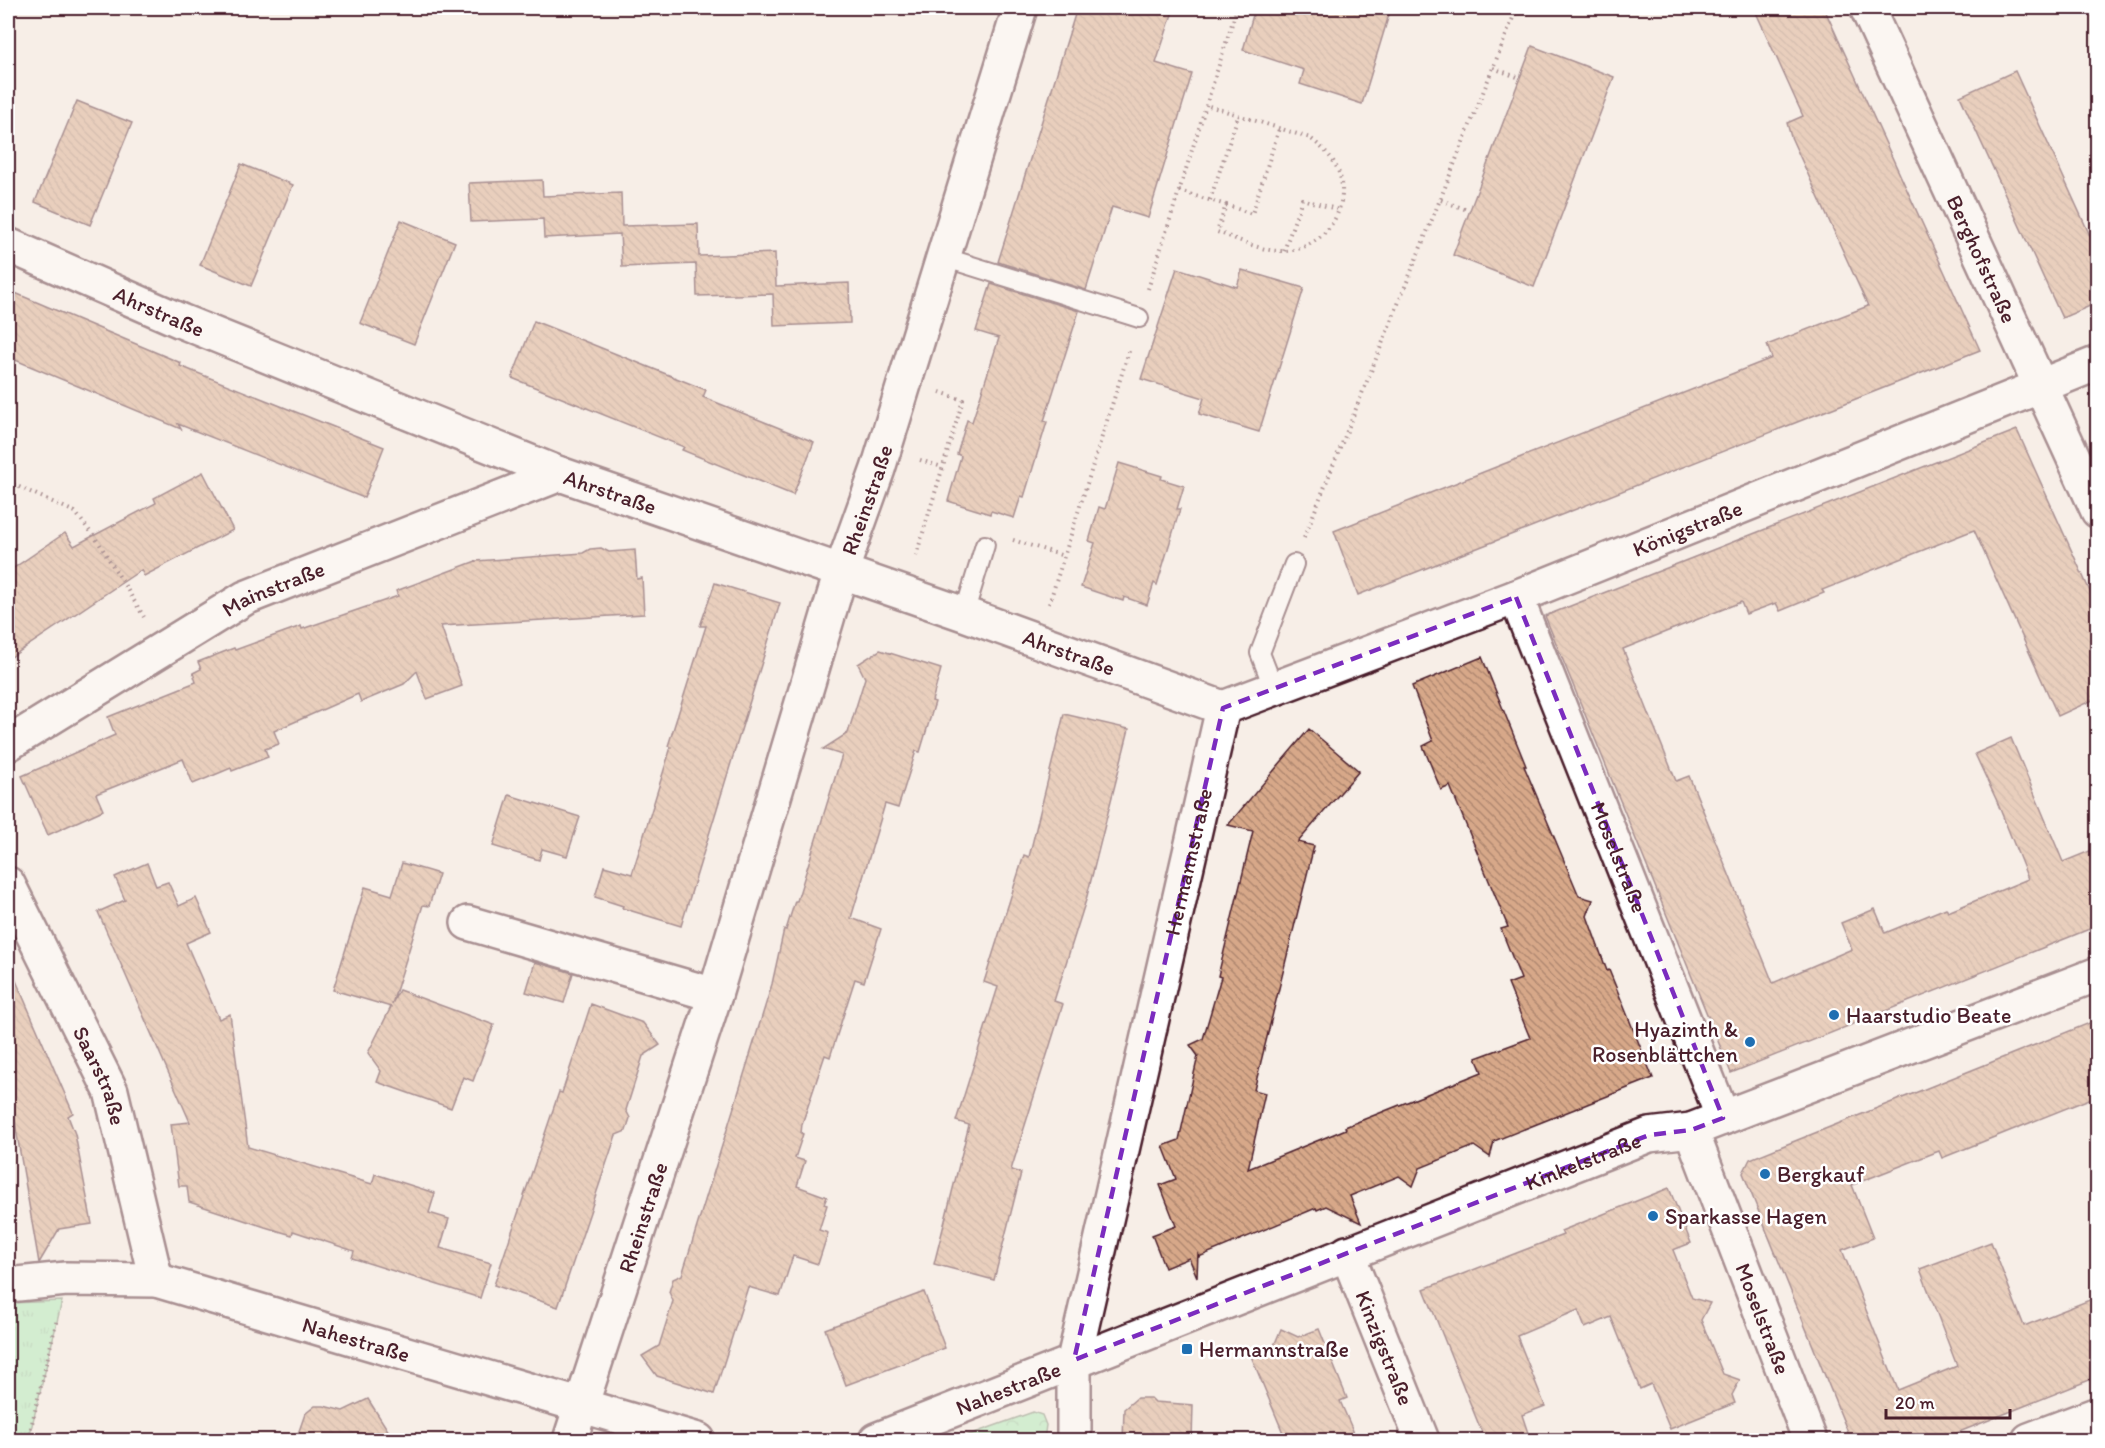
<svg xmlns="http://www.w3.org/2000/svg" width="2105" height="1448" font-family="Itim,sans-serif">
<defs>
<pattern id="grass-tufts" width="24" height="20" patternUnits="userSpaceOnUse" patternTransform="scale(1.5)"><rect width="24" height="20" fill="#a7eab4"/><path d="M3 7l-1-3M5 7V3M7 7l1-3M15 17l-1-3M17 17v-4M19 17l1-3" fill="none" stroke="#91c89b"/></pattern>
<pattern id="park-crowns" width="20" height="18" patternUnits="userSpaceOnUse" patternTransform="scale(1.5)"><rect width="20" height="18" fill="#a7eab4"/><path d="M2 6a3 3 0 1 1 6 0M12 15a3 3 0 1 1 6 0" fill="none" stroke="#91c89b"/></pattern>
<pattern id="building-back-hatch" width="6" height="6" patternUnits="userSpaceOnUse" patternTransform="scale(1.5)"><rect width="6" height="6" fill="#d7a889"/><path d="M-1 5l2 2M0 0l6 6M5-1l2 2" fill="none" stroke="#b08870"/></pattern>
</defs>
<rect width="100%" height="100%" fill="#f7eee7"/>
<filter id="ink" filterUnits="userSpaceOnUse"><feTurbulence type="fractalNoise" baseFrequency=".0167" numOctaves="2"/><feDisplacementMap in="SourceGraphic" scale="12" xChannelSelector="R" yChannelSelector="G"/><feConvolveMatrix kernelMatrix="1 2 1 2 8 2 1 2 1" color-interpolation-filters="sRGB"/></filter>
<g filter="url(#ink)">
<path fill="url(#grass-tufts)" stroke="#788470" stroke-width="1.5" d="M62 1301 29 1438 28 1440H8V1303Z"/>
<path fill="url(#park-crowns)" stroke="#788470" stroke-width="1.5" d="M1033 1412 1042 1415 1046 1425 1044 1440H955Z"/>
<g fill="url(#building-back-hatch)" stroke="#4a1f2b" stroke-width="1.5">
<path d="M1077 8H1174L1156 63 1192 74 1148 218 1112 207 1086 290 998 262Z"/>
<path d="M1255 8H1391L1362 104 1300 84 1304 70 1243 50Z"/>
<path d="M1754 8H1824L1980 350 1358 595 1334 531 1772 358 1767 345 1868 306 1791 137 1787 123 1803 116Z"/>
<path d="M1532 46 1614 77 1534 287 1453 255Z"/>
<path d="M2015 71 2097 251V303L2062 318 1960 96Z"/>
<path d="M77 101 132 123 90 225 35 202Z"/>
<path d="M241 164 293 185 251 286 200 265Z"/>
<path d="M542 180 543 196 621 193 622 226 698 224 699 256 775 253 776 286 849 283 850 323 774 326 773 294 697 296 696 264 622 267 620 234 544 238 543 219 471 222 469 183Z"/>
<path d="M401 220 455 242 414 344 360 323Z"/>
<path d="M1177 268 1237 287 1242 270 1304 288 1259 432 1199 414 1204 398 1141 379Z"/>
<path d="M991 284 1079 311 1044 421 1047 422 1024 497 1021 496 1014 518 991 511 990 514 948 501 961 456 957 454 967 420 972 422 999 338 976 331Z"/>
<path d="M8 290 181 363 180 366 384 447 364 498 178 424 181 429 8 357Z"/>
<path d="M534 321 706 390 703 397 814 442 793 495 682 450 684 447 512 378Z"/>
<path d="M2017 430 2097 607V698L2058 716 1974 530 1822 590 1824 593 1780 611 1776 603 1746 614 1741 602 1623 649 1676 781 1689 776 1773 983 1852 949 1841 923 1875 909 1885 933 1946 908 1948 912 2028 879 1996 799 1975 754 2011 738 2063 862 2097 848V926L1731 1073 1545 616Z"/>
<path d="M1119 463 1162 476 1161 479 1184 486 1177 509H1180L1157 585 1154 583 1147 605 1124 597 1123 601 1081 587 1095 543 1089 541 1099 507 1105 509Z"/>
<path d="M203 472 233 530 144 576 141 570 8 659V572L65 533 74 546 156 503 154 498Z"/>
<path d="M601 548 609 552 635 550 637 579 642 578 644 614 441 626 462 686 427 699 417 671 404 684 361 702 358 694 274 731 279 744 265 749 268 757 232 771 231 768 193 784 183 759 96 794 103 810 48 835 22 776 115 735 108 717 196 682 193 673 201 669 198 662 234 648 235 650 301 626 302 629 398 596 396 591 476 561 583 553 590 549Z"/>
<path d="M715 583 780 603 681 926 622 908 623 906 595 897 604 866 632 874 671 747 668 746 706 626H700Z"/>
<path d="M880 650 941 669 932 701 935 702 920 752 916 751 898 808 885 804 851 918 881 929 864 982 855 979 830 1057 825 1055 802 1124 801 1133 803 1134 795 1158 805 1161 797 1186 827 1197 824 1204 827 1205 819 1230 828 1233 818 1264 793 1256 780 1296 748 1287 714 1394 657 1376 642 1356 659 1346 673 1301 669 1292 673 1279 682 1275 772 984 784 929 786 930 795 901H797L842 755 823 749 848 733 865 678 858 664Z"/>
<path d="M1482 657 1526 766H1524L1579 896 1593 900 1587 916 1607 971 1609 970 1653 1078 1494 1141 1490 1157 1474 1146 1420 1168 1413 1186 1399 1176 1350 1196 1361 1223 1326 1206 1317 1210 1316 1208 1199 1257 1198 1253 1197 1277 1189 1258 1165 1268 1152 1235 1176 1226 1160 1185 1176 1179 1163 1146 1179 1140 1198 1056 1190 1045 1203 1039 1221 977 1218 976 1253 831 1228 825 1309 729 1359 771 1298 842 1314 846 1254 1090 1265 1093 1248 1169 1346 1129 1345 1127 1482 1072 1476 1058 1530 1038 1508 984 1521 979 1501 929 1508 927 1450 786 1441 790 1423 746 1433 741 1412 686Z"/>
<path d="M1064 714 1129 729 1086 900 1054 1001 1063 1004 1011 1170 1021 1173 994 1280 934 1264 969 1125 956 1121 998 987 984 982 1024 855 1029 857Z"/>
<path d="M509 795 580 817 567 856 542 849 539 860 493 846Z"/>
<path d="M147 863 156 886 168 882 179 906 196 898 211 932 186 943 219 1019 230 1014 248 1147 372 1184 375 1174 435 1193 429 1213 449 1219 440 1248 491 1263 480 1298 352 1258 354 1251 293 1231 292 1235 265 1227 189 1202 187 1186H179L171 1124 190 1122 98 912 125 900 115 877Z"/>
<path d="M402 863 439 874 429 906 423 905 392 1004 399 990 494 1025 473 1081 463 1077 451 1108 377 1082 381 1071 368 1053 391 1007 333 990 365 887 392 895Z"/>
<path d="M8 962 73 1113 68 1116 75 1134 92 1224 59 1229 39 1263 13 1111 8 1114Z"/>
<path d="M535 962 573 973 564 1003 526 992Z"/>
<path d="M591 1004 643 1023 660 1045 643 1056 626 1110 630 1118 626 1131 616 1135 558 1307 494 1285 559 1092 562 1093Z"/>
<path d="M2097 1020V1096L1942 1158 1939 1151 1852 1185 1873 1238 1842 1250 1898 1390 1957 1366 1920 1269 1991 1242 2024 1326 2097 1297V1377L1939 1440H1851L1743 1173 1750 1159Z"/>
<path d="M1669 1188 1691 1243 1673 1250 1692 1298 1710 1303 1701 1320 1723 1374 1740 1380 1732 1395 1735 1403 1670 1429 1651 1384 1640 1389 1611 1317 1585 1328 1578 1310 1517 1336 1545 1406 1522 1415 1528 1433 1509 1440H1485L1424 1289 1563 1235 1561 1231Z"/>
<path d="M924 1292 945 1348 846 1385 825 1329Z"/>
<path d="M1281 1329 1298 1337 1319 1329 1347 1398 1340 1401 1357 1440H1286L1251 1356 1273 1348Z"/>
<path d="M1137 1398H1151L1155 1402 1193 1405 1192 1440H1123L1124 1409Z"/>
<path d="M368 1399 394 1440H286L298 1434 305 1414 315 1406H324L343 1411Z"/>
</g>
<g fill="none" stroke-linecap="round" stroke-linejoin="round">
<g stroke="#4a1f2b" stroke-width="22">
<g id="lane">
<path d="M943 257 1139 318"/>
<path d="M964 614 985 545"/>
<path d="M1274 689 1260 653 1294 564"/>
</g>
</g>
<g stroke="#4a1f2b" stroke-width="38">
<g id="street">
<path id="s1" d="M1867 8 2098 511"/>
<path id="s2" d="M8 245 181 321 560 474 964 614 1223 708"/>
<path id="s3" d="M1516 597 1723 1118"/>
<path id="s4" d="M1223 708 1516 597 2098 363"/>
<path id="s5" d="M8 744 245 598 560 474"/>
<path id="s6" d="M8 884 111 1091 156 1280"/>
<path d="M468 923 715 995"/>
<path id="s7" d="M1691 1130 1810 1440"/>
<path id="s8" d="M1347 1253 1422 1440"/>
<path id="s9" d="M8 1285 66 1279 156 1280 698 1440"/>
<path id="s10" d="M570 1440 715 995 841 572 878 469 1020 8"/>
<path id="s11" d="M876 1440 1649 1135 1691 1130 2098 974"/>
<path id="s12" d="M1074 1440V1360L1223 708"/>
<path d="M2029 1440 2098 1414"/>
</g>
</g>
<g stroke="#4a1f2b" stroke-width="4" stroke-dasharray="1.5 4.5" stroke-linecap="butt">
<path d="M1493 68 1520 78"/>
<path d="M1179 191 1226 205 1217 232C1238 239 1262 252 1284 251 1322 250 1352 210 1339 173 1334 158 1322 147 1310 138L1206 105"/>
<path d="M1210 200 1238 116"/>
<path d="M1441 200 1470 211"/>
<path d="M1226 205 1252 214 1279 129"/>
<path d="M1284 251 1302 199 1339 210"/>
<path d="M1148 289 1237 8"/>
<path d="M920 460 942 467"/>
<path d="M8 482 75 512 99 543 144 617"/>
<path d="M1304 538 1517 8"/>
<path d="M1013 540 1064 556"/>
<path d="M916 556 963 400 940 392"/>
<path d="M1049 604 1130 348"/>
<path d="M28 1440 57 1319"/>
</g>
<use href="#lane" stroke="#fff" stroke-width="18"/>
<use href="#street" stroke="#fff" stroke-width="33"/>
</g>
</g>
<path d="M0 0H2105V1448H0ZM1516 597 1723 1118 1691 1130 1649 1135 1074 1360 1223 708Z" fill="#f7eee7" fill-opacity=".55" fill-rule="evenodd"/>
<path fill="none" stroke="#7b2cbf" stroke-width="4.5" stroke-dasharray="12 8" stroke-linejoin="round" d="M1516 597 1723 1118 1691 1130 1649 1135 1074 1360 1223 708Z"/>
<g fill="#1f6fb2" stroke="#fff" stroke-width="2">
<circle cx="1834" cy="1015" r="6"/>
<circle cx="1750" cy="1042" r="6"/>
<circle cx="1765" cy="1174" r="6"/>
<circle cx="1653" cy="1216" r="6"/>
<rect x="1181" y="1343" width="12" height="12" rx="3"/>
</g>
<g text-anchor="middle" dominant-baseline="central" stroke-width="5" stroke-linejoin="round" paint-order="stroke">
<g font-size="22" fill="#4a1f2b" stroke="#fff">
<text stroke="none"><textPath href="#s1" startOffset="276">Berghofstraße</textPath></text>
<text stroke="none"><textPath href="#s2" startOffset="165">Ahrstraße</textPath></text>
<text stroke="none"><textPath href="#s2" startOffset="651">Ahrstraße</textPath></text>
<text stroke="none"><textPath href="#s10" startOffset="986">Rheinstraße</textPath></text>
<text stroke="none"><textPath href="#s4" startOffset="498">Königstraße</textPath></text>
<text stroke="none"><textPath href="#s5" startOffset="308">Mainstraße</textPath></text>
<text stroke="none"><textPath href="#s2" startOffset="1137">Ahrstraße</textPath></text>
<text stroke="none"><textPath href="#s3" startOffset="280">Moselstraße</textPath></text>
<text stroke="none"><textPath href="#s12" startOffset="591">Hermannstraße</textPath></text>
<text stroke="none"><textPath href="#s6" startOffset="213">Saarstraße</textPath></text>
<text stroke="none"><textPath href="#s11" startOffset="760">Kinkelstraße</textPath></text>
<text stroke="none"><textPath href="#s10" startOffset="234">Rheinstraße</textPath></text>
<text stroke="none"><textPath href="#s7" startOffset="202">Moselstraße</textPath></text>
<text stroke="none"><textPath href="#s9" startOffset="357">Nahestraße</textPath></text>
<text stroke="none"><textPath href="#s8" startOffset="102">Kinzigstraße</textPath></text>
<text stroke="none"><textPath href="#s11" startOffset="142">Nahestraße</textPath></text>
</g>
<g font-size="22" fill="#4a1f2b" stroke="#fff" text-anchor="start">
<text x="1846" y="1015">Haarstudio Beate</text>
<text x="1738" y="1029" text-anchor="end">Hyazinth &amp;<tspan x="1738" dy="25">Rosenblättchen</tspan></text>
<text x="1777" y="1174">Bergkauf</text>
<text x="1665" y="1216">Sparkasse Hagen</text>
<text x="1199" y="1349">Hermannstraße</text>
</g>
</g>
<rect width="2105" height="1448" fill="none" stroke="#fff" stroke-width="30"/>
<rect x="15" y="15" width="2075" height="1418" fill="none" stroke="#4a1f2b" stroke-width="2" filter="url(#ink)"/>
<path d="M1886 1409v9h124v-9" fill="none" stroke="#4a1f2b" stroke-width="3"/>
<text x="1895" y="1409" font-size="18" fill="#4a1f2b" stroke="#ffffff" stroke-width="4.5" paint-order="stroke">20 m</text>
</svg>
